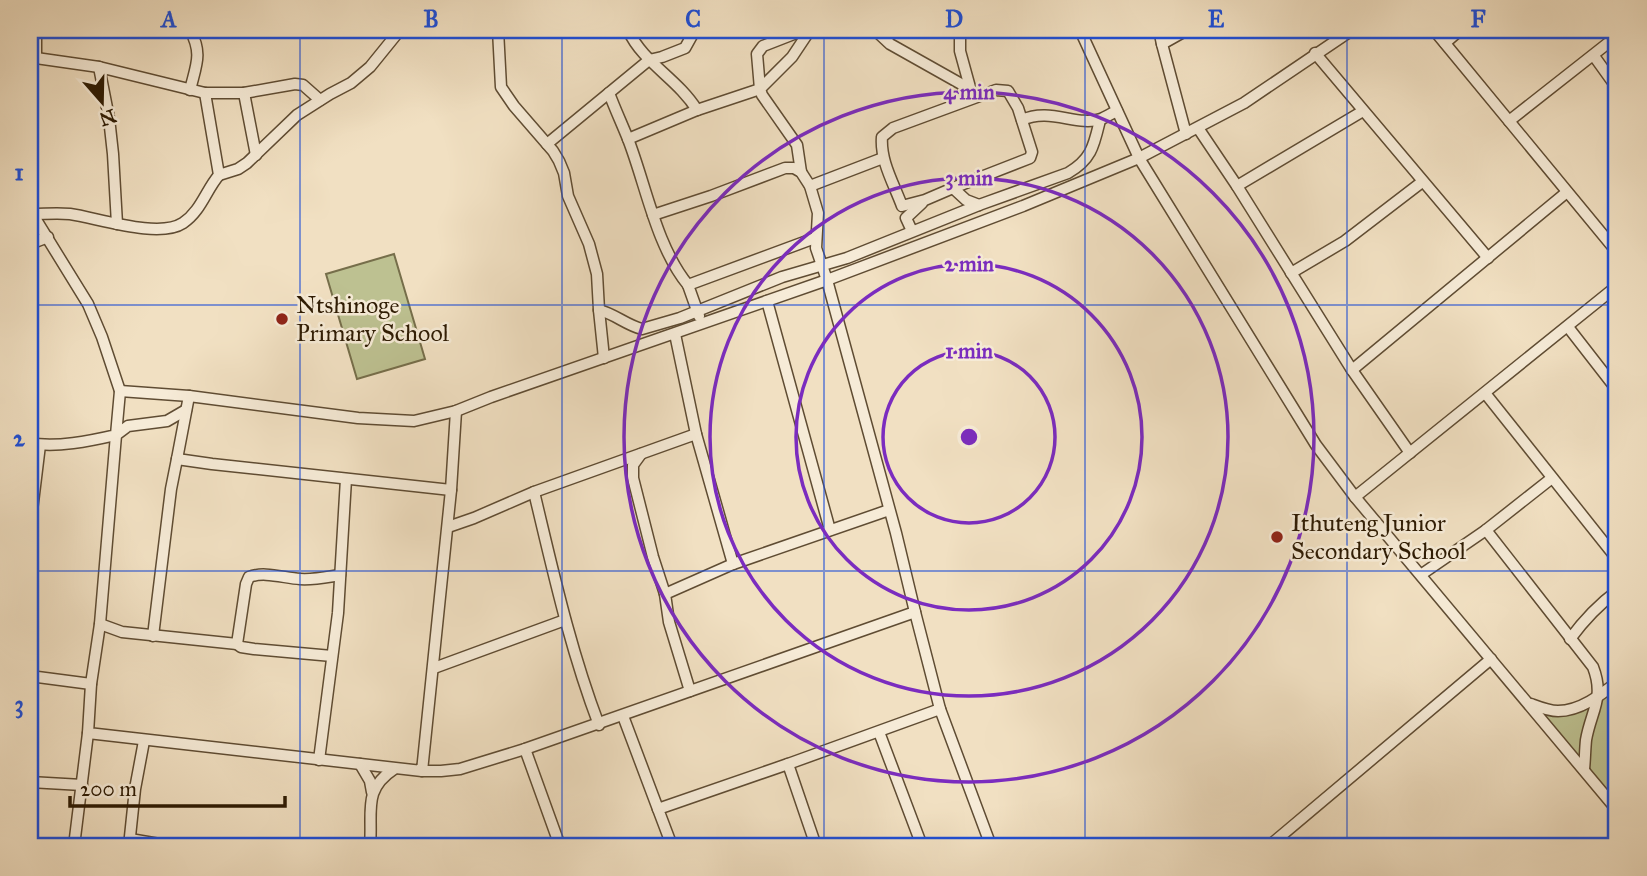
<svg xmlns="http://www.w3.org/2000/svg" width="1647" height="876" font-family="'IM FELL Great Primer',serif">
<rect width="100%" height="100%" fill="#f1e0c2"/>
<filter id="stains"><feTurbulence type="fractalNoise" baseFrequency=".00286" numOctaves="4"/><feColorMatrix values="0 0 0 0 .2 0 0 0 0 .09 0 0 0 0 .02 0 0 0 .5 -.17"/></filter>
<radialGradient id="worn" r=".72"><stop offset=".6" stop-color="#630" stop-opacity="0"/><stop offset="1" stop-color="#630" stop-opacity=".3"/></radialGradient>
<g fill="#bdc191" stroke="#766e4a" stroke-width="2">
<path d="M394 254 425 359 357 379 326 274Z"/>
<path d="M1617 682V810L1530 704 1569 709Z"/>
</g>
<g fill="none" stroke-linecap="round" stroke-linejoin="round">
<g stroke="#5f4c33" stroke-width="13">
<g id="minor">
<path d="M498 30 501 87 514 106 553 151 559 161 564 173 568 196 589 244 597 274 599 310 604 358"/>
<path d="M628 30C643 63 678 79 697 110L760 89 757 54 763 46 804 30"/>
<path d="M875 30 890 44 970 89"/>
<path d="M960 30V51L971 91"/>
<path d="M1080 30 1139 158 1316 445 1355 497 1617 810"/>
<path d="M1159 30 1162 44"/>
<path d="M1434 30 1617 252"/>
<path d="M1445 43 1460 30"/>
<path d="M1315 53 1488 258"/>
<path d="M1594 56 1617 88"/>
<path d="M30 57 36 58V30"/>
<path d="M36 58 99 67 205 93H244L295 84 303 85 320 100"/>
<path d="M99 67 109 118 113 154 117 224"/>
<path d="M190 90C196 65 203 54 190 30"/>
<path d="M996 90 1008 91 1018 108 1032 152 1030 158 953 188 925 200 902 206C894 184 880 161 882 137L893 128Z"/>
<path d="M244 93 256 155"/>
<path d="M609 93C615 109 622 124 628 139 646 185 656 246 688 285"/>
<path d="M1022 120C1050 107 1077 127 1101 119 1106 117 1112 113 1117 111"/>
<path d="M1509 121 1617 36"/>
<path d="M1198 128 1237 186 1352 370 1410 453"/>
<path d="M1186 134 1162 44 1187 30"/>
<path d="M628 139 697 110"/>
<path d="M547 144 649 60 662 57 685 48 695 30"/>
<path d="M801 172 797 145 762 95 760 89 792 57 810 30"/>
<path d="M219 175 238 169 247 163 297 115 330 94 351 83 370 67 400 30"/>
<path d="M810 186 883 158"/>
<path d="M1237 186 1363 111"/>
<path d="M953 188 966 200 979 205"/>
<path d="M30 210 88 304 102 337 120 391 116 435C90 441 56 448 30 443"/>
<path d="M32 214C44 214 58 213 70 214 98 218 159 239 183 223 201 211 206 190 219 175L205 93"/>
<path d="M912 231 906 218 922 203"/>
<path d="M30 244 48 237"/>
<path d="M1291 273 1345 241 1422 182"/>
<path d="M767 301 830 530"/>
<path d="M599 310C615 314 626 325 642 329L680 318 782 277 847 258 979 205 1068 173C1092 159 1094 145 1100 120"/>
<path d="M699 316 688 285 815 238"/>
<path d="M1568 327 1617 390"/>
<path d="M1352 370 1567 192"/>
<path d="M120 391 189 396 358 418 414 421 456 411 491 397 827 280 1023 206 1139 158 1244 103 1352 30"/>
<path d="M1485 393 1617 559"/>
<path d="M189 396 177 459 212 464 451 490"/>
<path d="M186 410 167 421 128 426 116 435 100 624 91 684 88 733 422 771 451 490 456 411"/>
<path d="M696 434 733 564"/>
<path d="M641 454 633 465V478L653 557 665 594"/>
<path d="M534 492C553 571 570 649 599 725"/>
<path d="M1355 497 1617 286"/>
<path d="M30 527 40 445"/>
<path d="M448 527 474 518 534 492 696 434 675 334"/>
<path d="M1486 530 1593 667C1605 698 1591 711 1586 740 1585 750 1585 760 1584 769"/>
<path d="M1422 574 1486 530 1552 478"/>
<path d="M915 612 940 709 991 846"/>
<path d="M100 624 122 632 237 644"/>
<path d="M153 636 171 489 177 459"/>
<path d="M1570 639C1584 620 1598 605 1617 591"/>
<path d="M332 656 254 649 241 647 237 644 246 584 249 577C264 571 284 578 300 579 314 580 327 577 340 575"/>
<path d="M434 668 565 620"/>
<path d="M30 676 91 684"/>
<path d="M690 691 669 622 665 594 733 564 889 510"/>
<path d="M1531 704C1539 707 1549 711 1558 711 1580 711 1601 695 1617 682"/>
<path d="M623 716 658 809"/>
<path d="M879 732 922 846"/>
<path d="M525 749 560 846"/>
<path d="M319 760 338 613 346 479"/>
<path d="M360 764 370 781 372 792"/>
<path d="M422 771H441L460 769 525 749 915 612 896 533 827 280 816 248 818 213 810 186 801 172 794 168H785L711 196 653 215"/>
<path d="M30 782 82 785"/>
<path d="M130 839 171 846"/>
<path d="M74 846 88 733"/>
<path d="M129 846 135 789 144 741"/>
<path d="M370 846C373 812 362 790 394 769"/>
<path d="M672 846 658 809 788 764"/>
<path d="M816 846 788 764 940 709"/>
<path d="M1269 846 1491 659"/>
</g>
</g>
<use href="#minor" stroke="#f6ebd7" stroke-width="10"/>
</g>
<path fill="none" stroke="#1d4ed8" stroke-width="2" stroke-opacity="0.55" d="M300 30V846M562 30V846M824 30V846M1085 30V846M1347 30V846M30 305H1617M30 571H1617"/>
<g fill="none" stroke="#7b2cbf" stroke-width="3.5">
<circle cx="969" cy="437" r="86"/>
<circle cx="969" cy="437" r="173"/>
<circle cx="969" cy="437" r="259"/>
<circle cx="969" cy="437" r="345"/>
</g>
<g fill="#8f2418" stroke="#f6ebd7" stroke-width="2.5">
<circle cx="282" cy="319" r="7"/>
<circle cx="1277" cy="537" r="7"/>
</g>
<g text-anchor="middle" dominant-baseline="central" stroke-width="5" stroke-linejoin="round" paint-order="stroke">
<g font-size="24" fill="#2e1b03" stroke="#f6ebd7" text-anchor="start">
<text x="296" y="305">Ntshinoge<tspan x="296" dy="28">Primary School</tspan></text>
<text x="1291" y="523">Ithuteng Junior<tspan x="1291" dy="28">Secondary School</tspan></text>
</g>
</g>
<circle cx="969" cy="437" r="10" fill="#7b2cbf" stroke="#f6ebd7" stroke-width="3.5"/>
<g font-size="21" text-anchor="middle" font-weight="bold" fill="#7b2cbf" stroke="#f6ebd7" stroke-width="5" stroke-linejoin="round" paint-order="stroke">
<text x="969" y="99">4 min</text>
<text x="969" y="185">3 min</text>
<text x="969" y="271">2 min</text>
<text x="969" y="358">1 min</text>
</g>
<rect width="1647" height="876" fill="none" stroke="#f1e0c2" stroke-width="77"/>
<g transform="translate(102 102) rotate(160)" stroke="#f6ebd7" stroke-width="5" paint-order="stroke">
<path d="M0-5L12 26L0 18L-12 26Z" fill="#2e1b03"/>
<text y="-10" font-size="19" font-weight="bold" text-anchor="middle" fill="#2e1b03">N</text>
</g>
<path d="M70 796v10h215v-10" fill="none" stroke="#2e1b03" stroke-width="3.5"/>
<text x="80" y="796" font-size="21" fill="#2e1b03" stroke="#f6ebd7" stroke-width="5" paint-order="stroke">200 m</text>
<rect x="38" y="38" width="1570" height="800" fill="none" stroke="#1d4ed8" stroke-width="2.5"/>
<g font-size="23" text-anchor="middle" font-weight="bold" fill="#1d4ed8">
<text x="169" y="27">A</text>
<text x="431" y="27">B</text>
<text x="693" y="27">C</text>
<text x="954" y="27">D</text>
<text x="1216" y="27">E</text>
<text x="1478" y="27">F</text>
<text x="19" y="180">1</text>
<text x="19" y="446">2</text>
<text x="19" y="712">3</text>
</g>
<rect width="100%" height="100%" filter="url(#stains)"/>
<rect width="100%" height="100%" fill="url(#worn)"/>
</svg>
